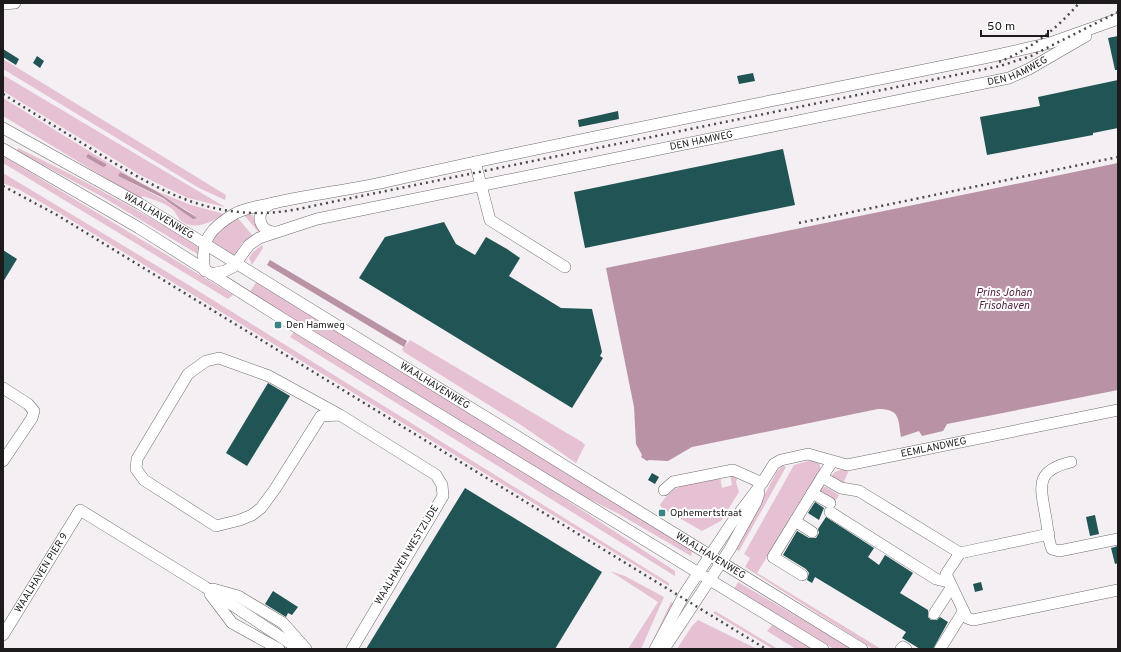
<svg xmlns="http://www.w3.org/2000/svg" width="1121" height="652" font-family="Overpass,sans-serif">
<rect width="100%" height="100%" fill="#f4eff2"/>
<g fill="#e6c1d3">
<path d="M3 59 226 195 225 200 199 188 3 69Z"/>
<path d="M3 75 225 207 188 198 142 176 3 91Z"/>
<path d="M3 98 144 185 120 172 118 176 196 216 156 191 191 205 224 214C212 222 195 231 181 221 177 217 176 212 172 209 163 202 154 200 143 196L140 199 3 116Z"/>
<path d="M18 148C80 178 140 211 199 246V255L101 196 17 151Z"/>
<path d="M3 156 233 295 228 299 3 163Z"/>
<path d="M3 173 192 287 669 583V586L66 217 20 190 3 183Z"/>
<path d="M244 215H253L260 234Z"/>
<path d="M236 216 253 236 242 243 234 256 210 241 221 227Z"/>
<path d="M262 245 263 248 252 265 249 258 253 252Z"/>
<path d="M257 281 691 549 692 552 691 556 619 514 579 494 249 293Z"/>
<path d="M294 332 553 491 675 571V576L290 337Z"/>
<path d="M410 340 582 442 585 445 576 463 521 425 404 352 402 349Z"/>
<path d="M1118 413 849 470 843 484 834 479 832 475 835 472 840 470Z"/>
<path d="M811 460 819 462 821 470 757 573 881 649H873L745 567 750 558 744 554 794 465Z"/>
<path d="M783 466 786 467 739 551 736 549 777 471Z"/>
<path d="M730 475 737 478 736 482 739 492 721 521 702 531 662 508 660 505C675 481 694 483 720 477L722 488 732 485Z"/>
<path d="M823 487H826L839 495 836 500 820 491Z"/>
<path d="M610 571 625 576 664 597 641 649H628L658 602Z"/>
<path d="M738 582 846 645 853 649H834L734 589Z"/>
<path d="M671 602 674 604 651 649H649Z"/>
<path d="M715 611 778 649H773L713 613Z"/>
<path d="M698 620 757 649H677L692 626Z"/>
<path d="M773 624 815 649H796L767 631Z"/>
</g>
<g fill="#b992a5">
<path d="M88 154 106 164V166L103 167 86 157Z"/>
<path d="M1118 163V390L947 424 943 431 922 436 919 431 901 437C898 418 900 409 878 409L692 447 668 461 649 460 647 461 641 457 642 455 636 444 634 407 606 268Z"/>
<path d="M120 172 156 191 197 218 193 219 163 198 118 176Z"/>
<path d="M270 260 407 341 404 347 267 265Z"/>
</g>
<g fill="#215454">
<path d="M1118 36V70H1115L1108 38Z"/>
<path d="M3 49 19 59 16 65 3 57Z"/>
<path d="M37 56 44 61 40 68 33 63Z"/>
<path d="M753 73 755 81 739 84 737 76Z"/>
<path d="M1118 80V128L1093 133V135L987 155 980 117 1040 106 1038 97Z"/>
<path d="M618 111 619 119 579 127 578 120Z"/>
<path d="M783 149 795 205 585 248 574 192Z"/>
<path d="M444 222 456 244 475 255 486 237 507 249 520 258 509 276 561 308 592 309 602 352 600 356 603 358 572 408 359 278 385 237Z"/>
<path d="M3 250 17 259 3 282Z"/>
<path d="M268 383 290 396 247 466 226 453Z"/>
<path d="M652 473 659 477 655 484 648 480Z"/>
<path d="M465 488 602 572 555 649H366Z"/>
<path d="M815 502 824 508 819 520 808 513Z"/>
<path d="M1095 515 1099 534 1090 536 1086 517Z"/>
<path d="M826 517 874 548 868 557 879 565 885 555 913 573 900 593 928 610V617L931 620H937L940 617 948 622 933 649H920L902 638 906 632 815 577 812 583 807 580 809 573 806 569 783 555 797 531 809 538H816L819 533 818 529Z"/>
<path d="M1118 546V563L1115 564 1111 548Z"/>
<path d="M981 582 983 590 975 592 973 584Z"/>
<path d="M273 591 298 607 292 615 288 613 286 617 265 604Z"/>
</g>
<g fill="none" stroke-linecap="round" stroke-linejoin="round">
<g stroke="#706c6e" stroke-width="12">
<g id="minor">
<path d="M3 4 15 3"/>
<path id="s1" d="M3 128 140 204 205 244 862 649"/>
<path d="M3 149 139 228 283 319 823 649"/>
<path d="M475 162 490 220 565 267"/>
<path d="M270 204 262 210C257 220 262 232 275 232"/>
<path d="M205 271C199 241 211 227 236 213 246 208 258 206 269 204 310 194 353 190 394 180 593 135 794 97 993 56L1050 43 1118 19"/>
<path id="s2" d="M211 274 225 271 233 267 249 245 259 238 317 219 1009 78 1029 69 1086 36"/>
<path d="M3 388 28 404 34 411 32 418 3 461"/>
<path d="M340 415 321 416 275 489 261 508 252 515 240 520 216 526 144 480 136 469 137 459 188 374 206 361 219 358 269 376 340 415 436 475 442 485 443 496 352 649"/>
<path d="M832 462 822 477 841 488 859 491 960 553"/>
<path d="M1071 462C1033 471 1041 487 1046 519 1048 528 1048 541 1052 549L1059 551 1118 539"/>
<path d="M664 490 673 482 733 470 762 483"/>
<path d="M812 493 830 503"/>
<path d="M830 512 936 579 948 582"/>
<path d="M795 521 812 532"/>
<path d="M1049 534 960 553 946 574 967 618 973 620 1118 590"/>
<path d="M802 575 773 557 822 477"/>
<path d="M213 589 238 596 283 623 306 649"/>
<path d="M210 594 232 623 279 649"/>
<path d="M934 614 951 588"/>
<path id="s3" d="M3 635 80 510 205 587 299 649"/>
<path id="s4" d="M655 649 685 593 731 524 762 483 774 464 781 460 808 454 847 465 1118 410"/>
<path d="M664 649 730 549 756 502 759 493"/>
<path d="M901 649 903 647 906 649"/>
<path d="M940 649 963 612"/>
</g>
</g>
<use href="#minor" stroke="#fff" stroke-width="11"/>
<g stroke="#4c4a4b" stroke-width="2.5" stroke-dasharray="2 4" stroke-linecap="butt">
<path d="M999 62C1031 49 1057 29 1079 3"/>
<path d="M3 94C33 113 63 131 93 150 139 178 184 207 239 212 266 215 292 211 317 205L1000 66 1031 56 1118 12"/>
<path d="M3 186 57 215 766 649"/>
<path d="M799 223 1118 157"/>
</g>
</g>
<g fill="#3b8384" stroke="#fff" stroke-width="1.5">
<rect x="274" y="321" width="8" height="8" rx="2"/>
<rect x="658" y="509" width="8" height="8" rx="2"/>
</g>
<g text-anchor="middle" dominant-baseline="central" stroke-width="4" stroke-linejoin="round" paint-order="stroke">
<g font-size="10" fill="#1d1b1c" stroke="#fff">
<text stroke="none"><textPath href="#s2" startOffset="840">DEN HAMWEG</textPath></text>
<text stroke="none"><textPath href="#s2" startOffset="516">DEN HAMWEG</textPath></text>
<text stroke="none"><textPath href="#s1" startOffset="179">WAALHAVENWEG</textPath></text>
<text stroke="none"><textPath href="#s1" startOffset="503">WAALHAVENWEG</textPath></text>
<text stroke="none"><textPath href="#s4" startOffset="385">EEMLANDWEG</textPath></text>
<text transform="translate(407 555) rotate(-59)">WAALHAVEN WESTZIJDE</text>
<text stroke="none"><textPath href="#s1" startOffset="827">WAALHAVENWEG</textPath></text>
<text stroke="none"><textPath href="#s3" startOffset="73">WAALHAVEN PIER 9</textPath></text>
</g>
<g font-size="10" fill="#1d1b1c" stroke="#fff" text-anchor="start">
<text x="286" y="325">Den Hamweg</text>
<text x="670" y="513">Ophemertstraat</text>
</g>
<g font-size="11" font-style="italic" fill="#572440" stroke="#fff">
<text x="1004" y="293">Prins Johan<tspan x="1004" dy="13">Frisohaven</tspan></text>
</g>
</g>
<rect width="1121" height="652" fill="none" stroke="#1d1b1c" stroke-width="8"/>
<path d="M981 30v6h67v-6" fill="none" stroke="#1d1b1c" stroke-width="2"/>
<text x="987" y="30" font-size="12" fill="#1d1b1c" stroke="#ffffff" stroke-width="3" paint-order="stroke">50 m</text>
</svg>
